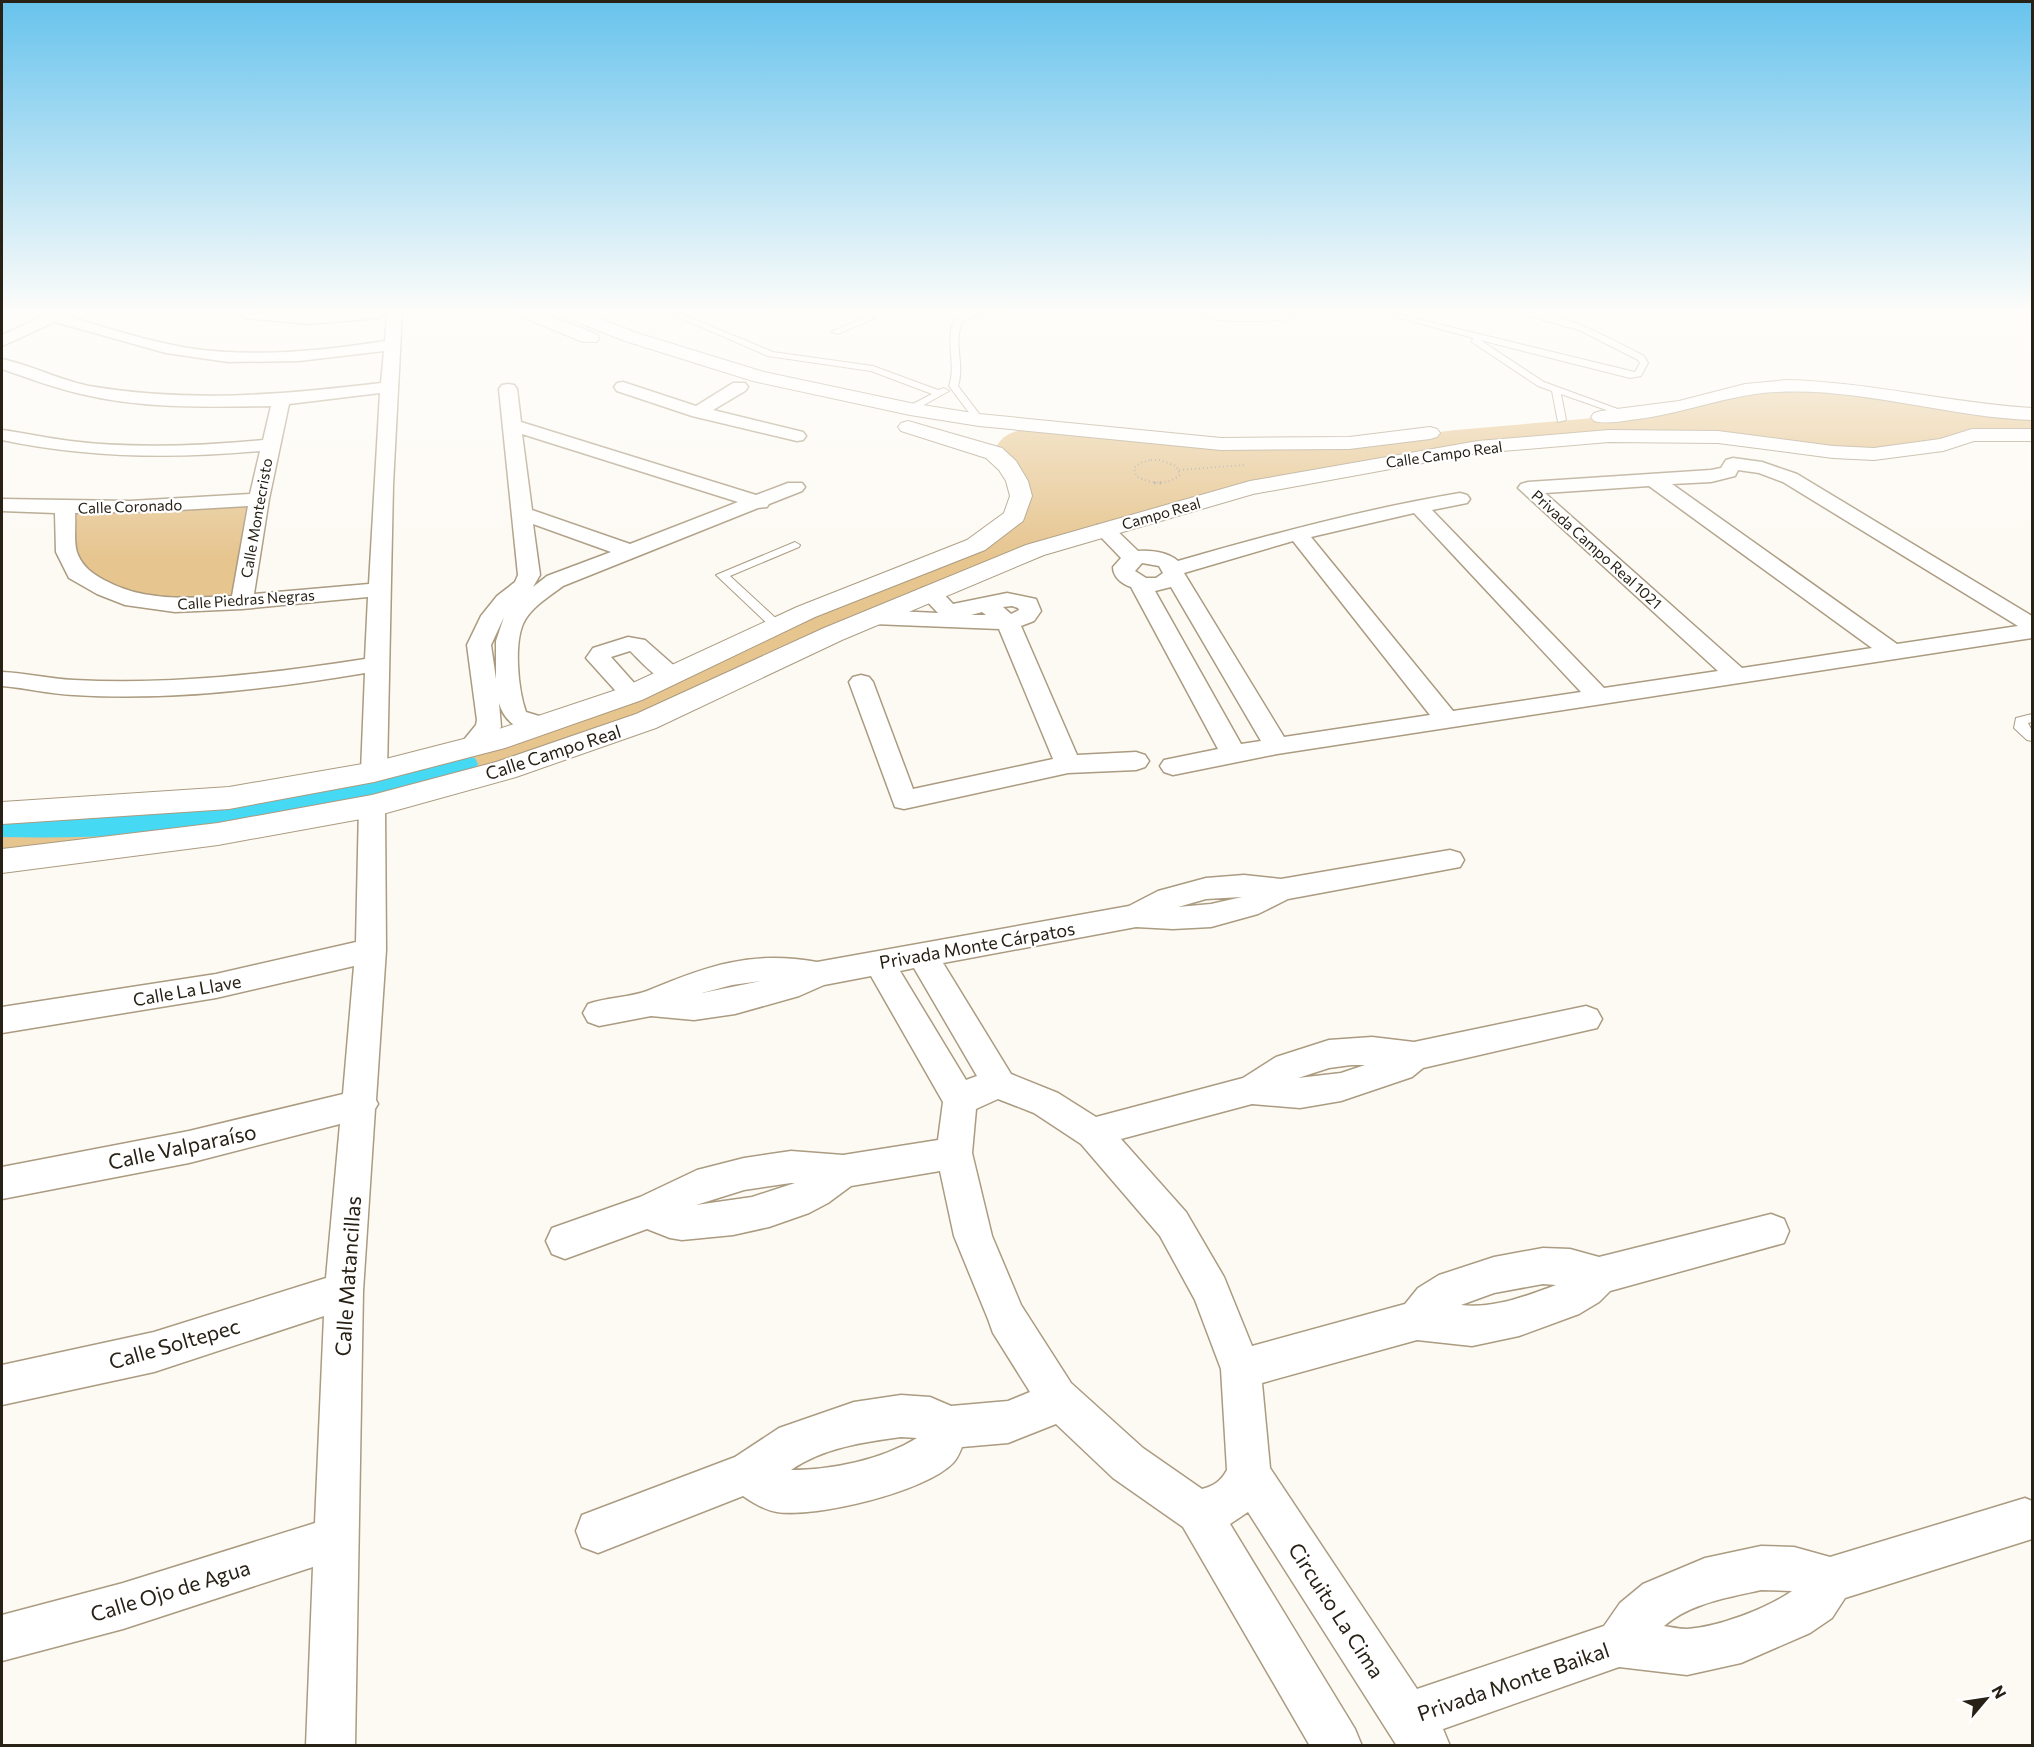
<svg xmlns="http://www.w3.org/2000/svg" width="2034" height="1747" font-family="Commissioner,sans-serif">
<rect width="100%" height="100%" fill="#fdfaf4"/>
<g fill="#e6c58f">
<path d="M1811 387 2032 414V435H1972L1874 454 1718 437 1609 436 1372 464 1098 530 505 770 218 834 2 861V813L229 798 495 741 976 544 1021 497 994 453C1000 433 1014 432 1032 427L1221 444 1349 443 1456 430 1629 415 1733 391Z"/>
<path d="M259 499 242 602 133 600 77 573 65 509Z"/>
</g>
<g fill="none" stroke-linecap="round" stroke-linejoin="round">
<path fill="#45d9f4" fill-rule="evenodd" d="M466 756 475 758 478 764 475 770C399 791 321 811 243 823 164 835 81 839 2 837V819C82 818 164 817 243 805 318 794 392 774 466 756Z"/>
<g stroke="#ab9b80" stroke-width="2">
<g id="service">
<path d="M669 313H679L773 352 873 366 938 390 944 388 949 391 913 411H907V407L932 394 871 371 768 356Z"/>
<path d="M971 313H998L976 316 962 322C953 343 965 365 958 386L984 420 979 423 976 422 949 386C957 364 944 341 955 319Z"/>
<path d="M1194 313 1238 316 1309 313C1292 324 1211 324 1194 313Z"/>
<path d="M1381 313H1393L1635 372 1640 363 1638 360 1579 330 1518 313C1561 310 1607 337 1644 356L1648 363 1641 376 1630 378 1480 340 1544 382 1634 415 1626 417 1561 394 1566 420 1558 422 1552 391 1538 386 1472 342 1473 338Z"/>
<path d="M868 316 875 318 838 334 831 332Z"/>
<path d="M795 542 800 545 799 547 730 576 781 623V629H773L716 575Z"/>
<path d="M2032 714V722L2028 723 2032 731V741L2027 740 2014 728 2016 718Z"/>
</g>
</g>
<g stroke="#ab9b80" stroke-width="3">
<g id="minor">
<path d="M50 313H69L67 316C107 328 147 341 188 348 254 358 319 351 385 341L387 313H402L393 485 387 772 383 778 374 781 365 778 361 772 365 673C269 689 171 701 74 695 50 694 26 688 2 686V672C26 673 50 679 74 680 172 685 269 674 365 659L368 597 242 609 175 612 125 605 97 594 69 578 56 552 55 513 2 511V499L130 501 250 494 260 451C173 459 88 458 2 440V430C24 433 47 438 70 441 134 449 199 446 263 440L271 406C208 407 143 409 81 394 54 388 28 378 2 369V359C31 365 59 380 89 386 191 403 280 395 381 383L384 351 299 361 228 362 166 353 55 322 2 346V335ZM380 393 369 584 254 594 269 499 289 404ZM248 506 232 596C188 598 144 602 104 580 92 573 84 568 78 555 73 544 76 526 75 513L162 511Z"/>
<path d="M238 313H386L378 318 309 324 246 318Z"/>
<path d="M623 382 696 406 733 383H745L748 387 745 391 713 410 803 432 806 436 803 440 797 441 692 416 617 391 614 387 617 383Z"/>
<path d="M508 384 514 385 517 389 521 422 756 495 788 483H802L805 487 802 491 769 504 767 507 758 508 563 586C550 596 533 606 525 620 513 640 518 690 526 712L549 719 553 725 549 731C527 737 505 725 499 703L501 727C491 742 481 758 462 753L458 747 476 725 477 720 467 645 481 616 497 596 515 582 518 575 499 389 502 385ZM522 434 738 502 630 544 532 510ZM533 524 611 552 547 576 533 587 540 575ZM504 617 496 641V679L491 645Z"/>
<path d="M1733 458 1762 462 1797 474 2032 616V638L1277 754 1173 775 1164 772 1160 766 1164 760 1218 749 1131 587C1122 584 1113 577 1113 567L1121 558 1097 533 1094 529 1097 525H1111L1138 551C1151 550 1168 552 1178 561 1272 534 1365 509 1460 493L1467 495 1470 499 1467 503 1432 510 1604 688 1718 671 1518 488 1521 484 1528 482 1711 470 1721 468 1726 460ZM1738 470 1759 473 1783 482 2018 626 1897 644 1672 484 1711 482 1735 476ZM1649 486 1872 648 1742 668 1545 493ZM1414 513 1581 692 1453 711 1311 537ZM1293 541 1430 715 1284 737 1184 573ZM1142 563 1159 566 1163 573 1156 578H1146L1135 571ZM1171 587 1261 741 1241 744 1155 591Z"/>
<path d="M930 586 938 588 953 604 1007 593 1036 599 1041 611 1034 621 1021 626 1077 755 1136 752 1145 755 1149 761 1145 767 1136 770 1068 773 904 809 895 807 849 682 853 677 861 675 869 677 873 682 913 789 1053 759 999 629 873 624 865 622 862 617 865 612 873 610 938 613 919 593 922 588ZM1012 606 1018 608 1019 610 1011 614 1003 607ZM982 612 986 615H971Z"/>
<path d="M628 637 645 640 679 670 683 675 679 680C659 685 644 664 630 651L611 657 644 694 641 699 632 702 623 699 586 658 593 648Z"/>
<path d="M372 797 382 799 385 806 386 950 376 1100 378 1104 375 1109 363 1291 355 1746H306L313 1567 123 1629 2 1661V1615L123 1583 315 1523 324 1316 154 1372 2 1405V1365L154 1332 326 1278 340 1124 189 1163 2 1199V1167L189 1131 343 1094 354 966 216 998 2 1033V1007L216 974 356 942 359 806 362 799Z"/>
<path d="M1450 850 1460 853 1464 860 1460 867 1288 899 1258 914 1211 927 1173 929 1136 927 943 963 1011 1074 1058 1093 1096 1117 1243 1078 1276 1057 1329 1040 1372 1037 1414 1042 1586 1006 1597 1010 1602 1019 1597 1028 1423 1068 1412 1077 1341 1101 1300 1108 1252 1104 1121 1139 1186 1212 1224 1277 1252 1346 1405 1304 1418 1288 1439 1275 1494 1257 1543 1248 1570 1249 1599 1257 1771 1214 1784 1219 1789 1231 1784 1243 1610 1291 1599 1302 1579 1314 1519 1336 1472 1346 1417 1340 1262 1383 1270 1468 1417 1689 1604 1626 1620 1603 1643 1584 1705 1558 1761 1546 1794 1547 1830 1557 2025 1498 2032 1501V1539L1845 1598 1832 1618 1810 1633 1741 1663 1687 1675 1619 1667 1443 1729 1450 1746H1397L1248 1512 1230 1524 1355 1729 1362 1746H1310L1183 1527 1113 1478 1056 1424 1008 1443 962 1447C960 1452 957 1459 953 1463 925 1492 816 1518 777 1512 765 1510 753 1503 743 1496L598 1553 582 1547 576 1531 582 1515 735 1457 779 1428 854 1402 901 1395 930 1397 951 1406 1008 1401 1030 1392 993 1333 988 1319 954 1236 940 1171 851 1186 828 1203 809 1213 769 1227 733 1235 682 1240 670 1238 647 1229 565 1259 552 1254 546 1241 552 1228 640 1197 697 1170 744 1158 791 1151 843 1155 938 1140 943 1102 871 976 824 985 799 996 735 1014 694 1020 651 1016 599 1026 588 1022 583 1013 588 1004C607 997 628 998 647 991 706 966 752 950 817 962L1129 906 1158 891 1206 878 1244 875 1281 879ZM1242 897 1211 904 1178 907 1206 899ZM914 968 977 1076 966 1080 900 971ZM761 981 702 993 732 985ZM1351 1065H1365L1341 1073 1298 1078 1329 1068ZM998 1099 1034 1113 1081 1144 1160 1236 1195 1300 1221 1369 1227 1470C1221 1481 1214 1486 1202 1489L1143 1448 1071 1383 1021 1305 992 1236 972 1153 976 1109ZM791 1183H795L752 1197 696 1205 744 1190ZM1543 1284 1556 1285C1527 1296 1492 1309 1461 1305L1494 1293ZM901 1437 917 1438C881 1460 832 1470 791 1470 823 1448 863 1442 901 1437ZM1761 1590 1792 1591C1766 1609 1718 1627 1687 1629 1679 1629 1671 1627 1664 1626 1691 1603 1727 1598 1761 1590Z"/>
</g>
</g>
<g stroke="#ab9b80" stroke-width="2">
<g id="tertiary">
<path d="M518 313H542L597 334 599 338 597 342H583L521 317Z"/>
<path d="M561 313H585L637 333 764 372 910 403 979 414 1221 438 1349 437 1430 427 1437 429 1440 433 1437 437 1430 439 1349 449 1221 450 979 426 910 415 753 381 625 341 564 317Z"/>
<path d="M1787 380C1870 382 1950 403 2032 408V420C1942 417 1844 382 1755 394 1713 400 1673 416 1630 420 1618 422 1605 424 1594 421L1591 417 1594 413 1601 411 1679 401 1745 384Z"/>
<path d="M908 421 1002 448 1016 461 1028 481 1032 496 1023 521 985 550 815 617 642 700 505 748 374 782 229 809 2 824V802L229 787 374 762 487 733 622 688 797 607 967 540 1004 513 1010 496 1006 481 999 470 986 458 901 431 898 427 901 423Z"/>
<path d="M1972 429H2032V441H1974L1943 451 1874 460 1833 458 1718 443 1609 442 1478 453 1253 494 1044 555 842 640 656 728 516 777 372 817 218 845 2 873V849L218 823 372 795 496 762 636 714 824 628 1026 545 1250 481 1478 441 1609 430 1718 431 1833 446 1874 448 1940 439Z"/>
</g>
</g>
<g stroke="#a7a29a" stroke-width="2" stroke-dasharray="1 3" stroke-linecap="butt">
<path d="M1151 460H1160L1176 466 1180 475C1166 486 1151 484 1136 476L1134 468 1142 462Z"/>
<path d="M1179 470 1244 465"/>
</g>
<path stroke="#a7a29a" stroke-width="3" stroke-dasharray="1.5 4" stroke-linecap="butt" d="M1154 483H1165"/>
<use href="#service" fill="#fff" fill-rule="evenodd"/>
<use href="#minor" fill="#fff" fill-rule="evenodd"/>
<use href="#tertiary" fill="#fff" fill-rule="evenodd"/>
</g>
<linearGradient id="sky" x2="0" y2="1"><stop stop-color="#67c3ed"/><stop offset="0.56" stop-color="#fefdfa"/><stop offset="1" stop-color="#fefdfa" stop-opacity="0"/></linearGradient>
<rect width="2034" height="557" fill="url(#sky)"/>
<g text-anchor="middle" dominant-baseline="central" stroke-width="4.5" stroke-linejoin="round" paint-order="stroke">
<g font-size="15" fill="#272116" stroke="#fff">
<text transform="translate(1444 454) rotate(-8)">Calle Campo Real</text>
<text transform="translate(130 506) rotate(-2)">Calle Coronado</text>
<text transform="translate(1161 513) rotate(-16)">Campo Real</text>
<text transform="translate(256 518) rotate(-80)">Calle Montecristo</text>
<text transform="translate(1597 549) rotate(42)">Privada Campo Real 1021</text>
<text transform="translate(246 599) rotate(-4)">Calle Piedras Negras</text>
</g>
<g font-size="18" fill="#272116" stroke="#fff">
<text transform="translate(553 752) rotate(-18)">Calle Campo Real</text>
<text transform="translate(977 945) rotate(-10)">Privada Monte Cárpatos</text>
<text transform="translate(187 990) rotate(-10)">Calle La Llave</text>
</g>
<g font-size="21" fill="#272116" stroke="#fff">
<text transform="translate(182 1146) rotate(-12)">Calle Valparaíso</text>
<text transform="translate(347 1276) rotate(-86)">Calle Matancillas</text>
<text transform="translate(174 1343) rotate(-16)">Calle Soltepec</text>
<text transform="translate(170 1590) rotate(-17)">Calle Ojo de Agua</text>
<text transform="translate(1337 1610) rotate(57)">Circuito La Cima</text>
<text transform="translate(1513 1681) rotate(-19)">Privada Monte Baikal</text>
</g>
</g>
<rect width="2034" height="1747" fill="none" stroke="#272116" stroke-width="6"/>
<g transform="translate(1986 1699) rotate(61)" stroke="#ffffff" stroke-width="4.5" paint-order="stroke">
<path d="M0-4.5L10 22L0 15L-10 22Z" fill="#272116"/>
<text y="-9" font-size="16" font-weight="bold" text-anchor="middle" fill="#272116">N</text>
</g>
</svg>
